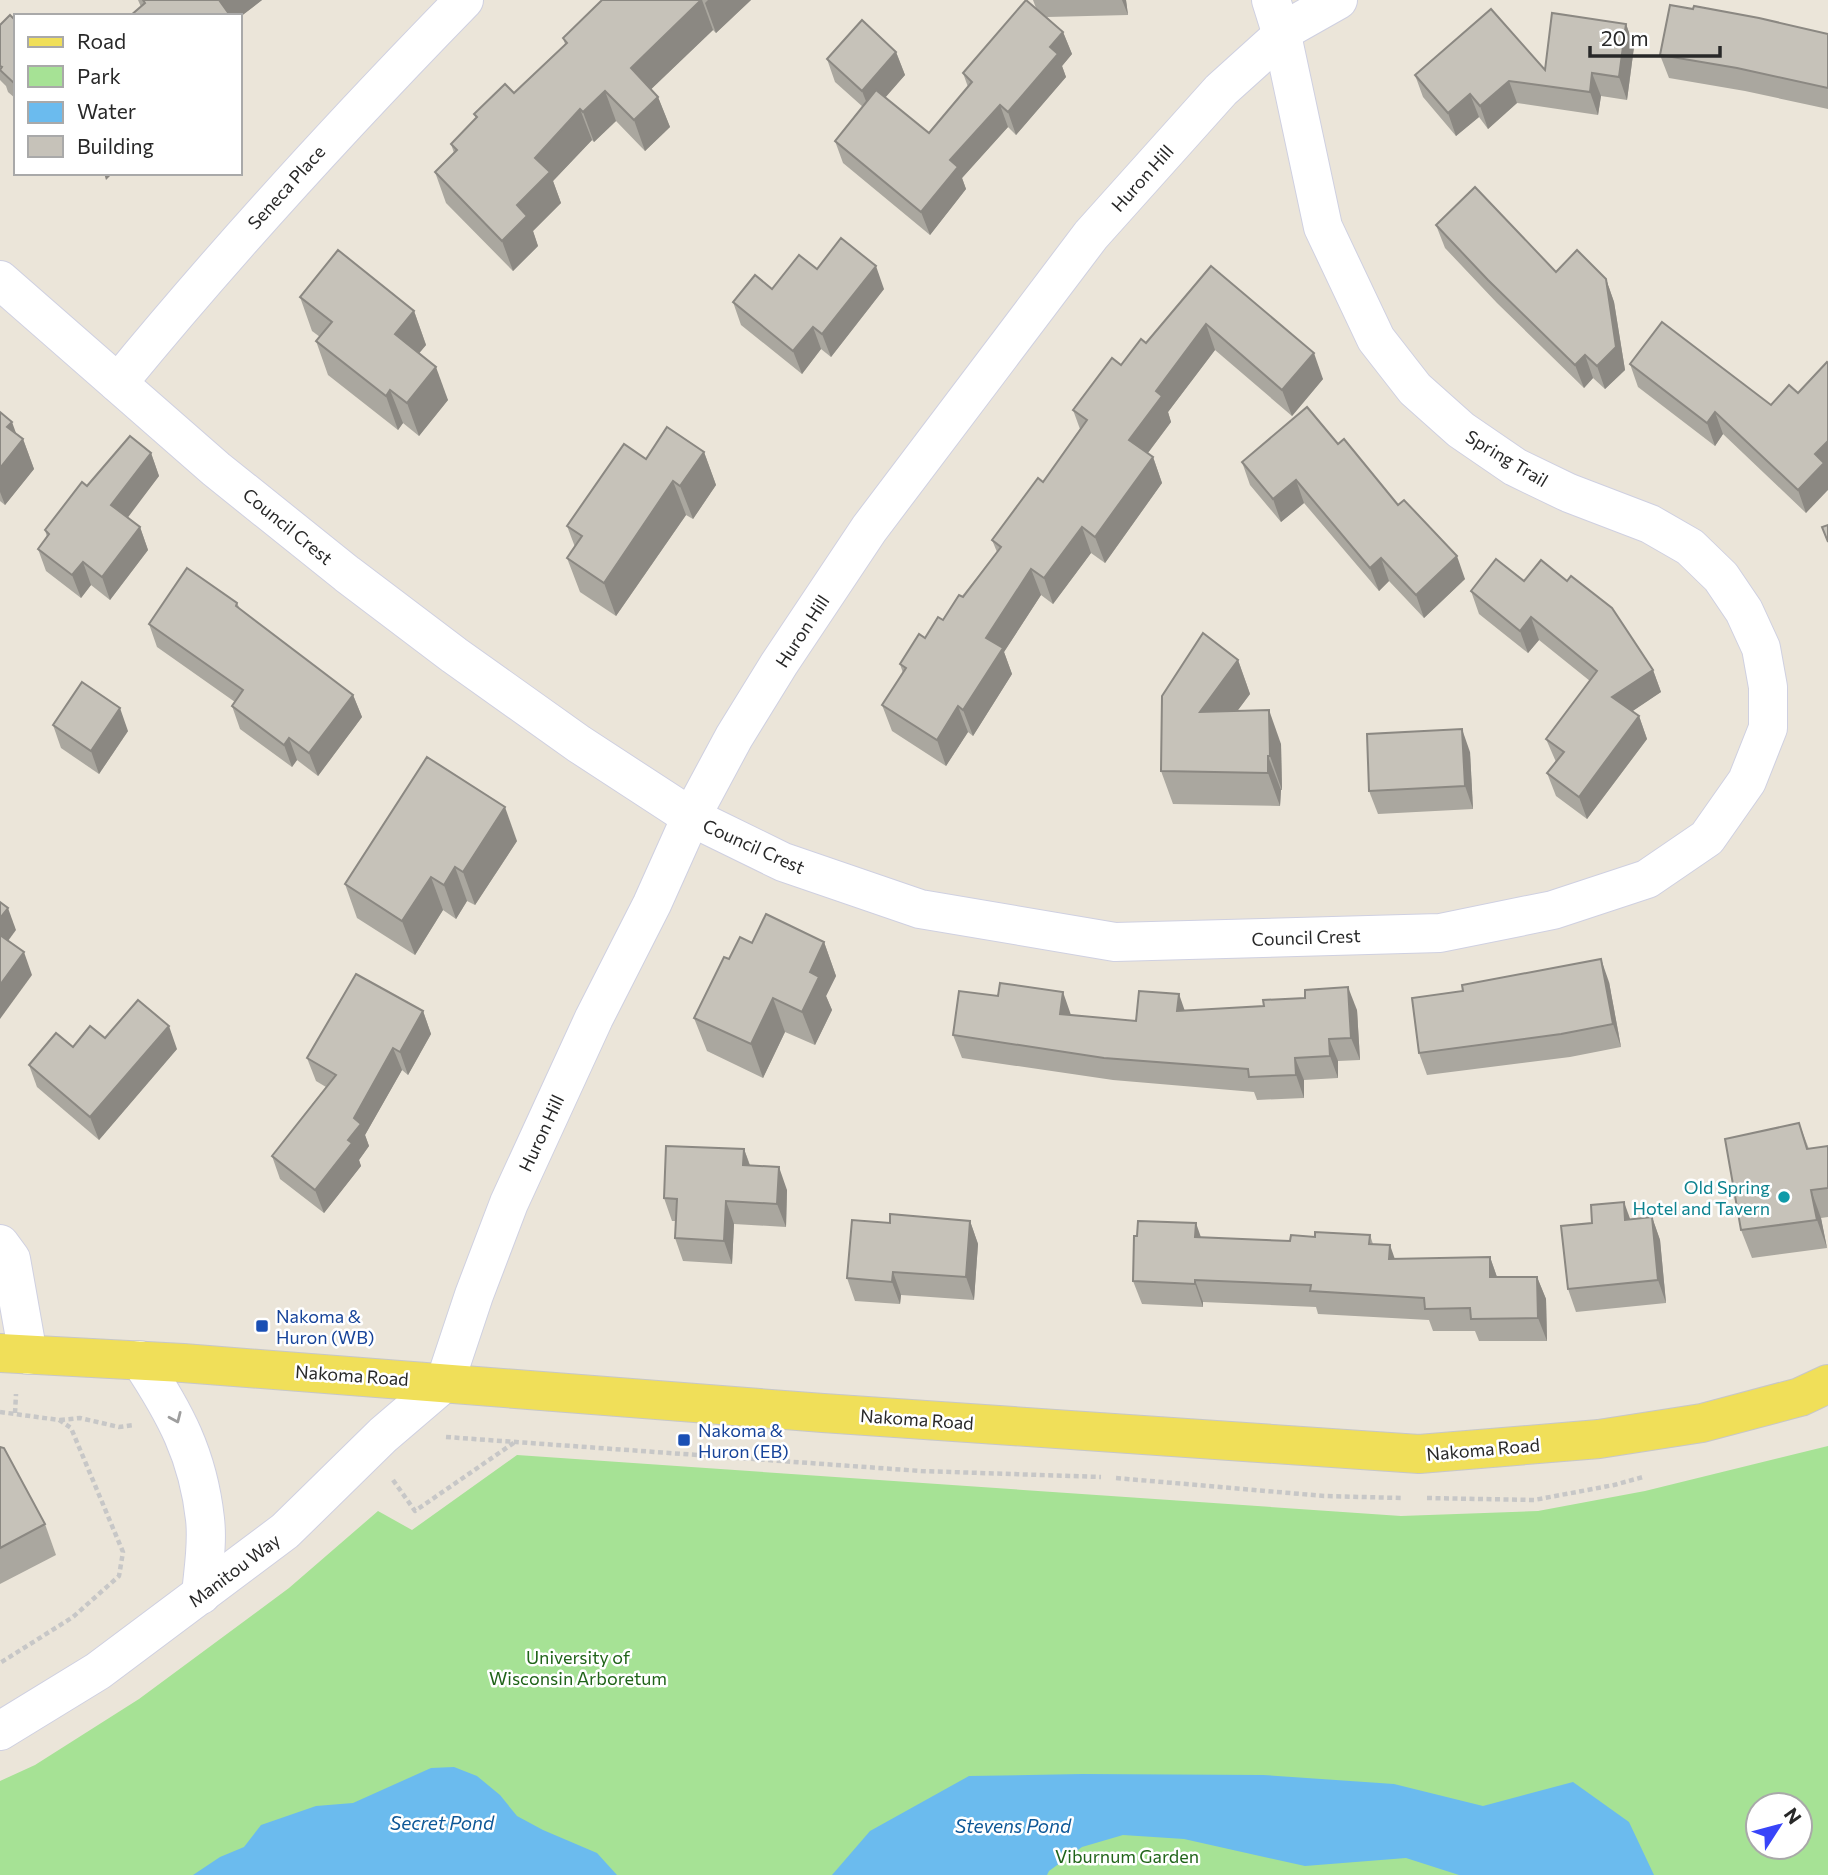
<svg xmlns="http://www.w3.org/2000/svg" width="1828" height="1875" font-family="Commissioner,sans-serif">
<rect width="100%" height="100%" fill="#ebe5d9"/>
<path fill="#a6e295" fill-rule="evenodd" d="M1828 1446V1875H0V1781L35 1765 139 1699 289 1588 378 1511 412 1530 517 1455 1401 1516 1538 1511 1645 1491ZM1758 1805H1800V1847H1758Z"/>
<g fill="#6bbbee">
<path d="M454 1767 477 1776 500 1795 517 1816 543 1830 597 1853 617 1875H193L220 1857 244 1847 261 1825 316 1806 353 1803 431 1768Z"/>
<path d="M1082 1774 1263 1775 1394 1784 1483 1806 1573 1782 1629 1822 1654 1875H1459L1406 1858 1305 1866 1184 1839 1123 1835 1082 1847 1049 1871 1047 1875H832L870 1831 969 1776Z"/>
</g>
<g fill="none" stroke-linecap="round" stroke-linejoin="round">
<g stroke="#cfd0e1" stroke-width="40">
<g id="minor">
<path d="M0 280 216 469 347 574 454 655 579 744 691 817 783 862 920 909 1115 942 1440 933 1553 910 1647 879 1707 838 1747 781 1768 728V687L1761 648 1744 611 1721 577 1690 547 1650 524 1569 493 1515 467 1461 430 1415 389 1376 339 1323 227 1282 35 1271 0"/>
<path d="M118 383C228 249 343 124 464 0"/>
<path d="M0 1244 11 1259 28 1355"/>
<path d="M140 1360C175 1413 198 1455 205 1519 208 1544 203 1571 201 1595"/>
<path d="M0 1731 98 1671 285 1531 383 1435 445 1382 474 1295 509 1203 594 1018 652 904 691 817 734 737 779 664 869 529 1091 235 1221 90 1292 26 1338 0"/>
</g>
</g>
<g stroke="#c7c7c7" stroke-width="40">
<path id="major" d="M0 1353 183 1363 823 1413 1419 1454 1599 1439 1702 1423 1800 1397 1828 1384"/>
</g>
<g stroke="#c7c7c7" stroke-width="4.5" stroke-dasharray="5 3.5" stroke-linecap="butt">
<path d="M0 1412 59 1420 71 1428 123 1552 119 1576 73 1617 0 1663"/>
<path d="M15 1413 16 1394"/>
<path d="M60 1420 80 1418 119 1427 134 1425"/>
<path d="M446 1437 921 1471 1101 1477"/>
<path d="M1116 1478 1324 1496 1401 1498"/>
<path d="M393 1480 415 1511 515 1442"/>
<path d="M1427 1498 1534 1500 1614 1485 1643 1477"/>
</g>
<use href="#minor" stroke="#fff" stroke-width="38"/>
<use href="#major" stroke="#f0df59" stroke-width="38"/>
</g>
<g fill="#aaa79f">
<path d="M138 0H262L240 17V16L141 7Z"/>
<path d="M602 0H751L716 33 713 30 651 89 658 97 670 127 645 151 616 121 594 142 592 140 553 181 561 203 533 231 538 246 513 271 446 203 435 172 454 153 451 144 476 118 474 114 514 93 565 44 563 38Z"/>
<path d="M1033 0H1126L1128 15 1047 17 1063 32 1072 54 1062 66 1066 77 1016 135 1008 127 962 178 966 189 930 235 843 163 835 141 863 107 835 82 827 59 896 52 905 75 885 97 929 133 968 87 963 73 1036 8Z"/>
<path d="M16 21V99L8 92 6 86 0 80V25Z"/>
<path d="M1626 24 1634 47 1627 100 1601 96 1598 115 1517 103 1488 129 1479 117 1456 136 1423 97 1415 75 1545 70Z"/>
<path d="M1828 34V109L1745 91 1669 78 1660 55Z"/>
<path d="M1436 225 1556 272 1606 279 1614 302 1625 370 1605 389 1593 378 1584 388 1497 303 1445 248Z"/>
<path d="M1211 266 1323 379 1292 416 1215 350 1168 412 1171 422 1148 453 1153 457 1162 483 1105 563 1091 553 1053 604 1041 595 1004 652 1012 674 973 736 968 732 946 766 892 731 882 705 903 673 900 664 943 620 997 552 992 540 1043 482 1080 429 1073 410 1146 343Z"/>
<path d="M817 269 884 289 831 357 821 349 802 374 741 325 733 302 772 289Z"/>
<path d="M300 297 414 311 426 345 419 353 448 400 419 436 403 423 398 430 328 375 316 341 320 337 312 331Z"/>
<path d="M1828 363V472L1806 513 1723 434 1715 446 1638 387 1630 364 1771 405 1798 393Z"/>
<path d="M0 412 16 433 23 439 34 469 5 505 0 501Z"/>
<path d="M1338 444 1398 505 1465 579 1424 618 1389 581 1379 591 1304 503 1281 522 1250 485 1242 462Z"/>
<path d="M704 452 716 485 693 519 686 515 616 616 580 592 567 558 575 547 567 526 646 459Z"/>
<path d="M151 453 159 476 127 517 140 527 148 550 110 600 91 585 81 598 46 571 38 549 47 537 45 530 87 486Z"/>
<path d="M1524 581 1653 670 1661 692 1632 711 1639 716 1647 739 1587 819 1556 796 1547 773 1556 762 1546 739 1590 681 1539 640 1528 653 1479 614 1471 591Z"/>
<path d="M237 603 240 609 353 695 362 717 318 776 297 760 292 767 240 729 232 706 235 702 157 647 149 624Z"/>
<path d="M1238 660 1250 694 1237 711 1281 744 1282 790H1281L1280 806 1173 804 1161 771Z"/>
<path d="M53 725 128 731 99 774 61 748Z"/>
<path d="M1470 752 1473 809 1378 814 1369 791Z"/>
<path d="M517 841 475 905 467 901 456 919 443 910 415 955 357 918 345 884Z"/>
<path d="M824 942 836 976 826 996 832 1010 815 1045 785 1032 763 1078 707 1051 694 1018 729 959 752 943Z"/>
<path d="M1609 982 1621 1047 1570 1057 1427 1075 1419 1053Z"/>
<path d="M998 996 1071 1015 1136 1021 1185 1011 1357 1010 1360 1060 1338 1061V1078L1304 1080V1098L1257 1100 1254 1092 1113 1080 962 1058 953 1035Z"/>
<path d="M423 1011 431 1034 408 1075 402 1070 365 1135 369 1146 359 1160 361 1166 324 1213 280 1179 272 1156 326 1087 316 1081 307 1058Z"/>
<path d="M105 1038 177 1049 99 1140 37 1087 29 1065 73 1047Z"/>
<path d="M1799 1123 1809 1149 1828 1146V1217L1821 1218 1827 1248 1752 1258 1741 1230Z"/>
<path d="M744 1149 750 1165 787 1190 786 1227 734 1224 732 1264 683 1261 675 1238 676 1221H672L664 1198Z"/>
<path d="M1652 1217 1660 1240 1666 1303 1576 1312 1568 1289 1630 1219Z"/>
<path d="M970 1221 978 1244 974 1300 901 1295 900 1304 855 1301 847 1278 890 1223Z"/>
<path d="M1370 1235 1373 1244 1395 1259 1490 1257 1497 1277H1537L1546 1299 1547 1341H1479L1475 1331H1433L1429 1320 1318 1314 1316 1307 1203 1302V1307L1142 1304 1133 1281 1201 1237 1290 1241 1315 1237Z"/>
<path d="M0 1447 45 1524 56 1555 0 1584Z"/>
</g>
<g fill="#8b8882">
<path d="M218 0H262L240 17V16H223Z"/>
<path d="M701 0H702L713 30 642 98 631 68Z"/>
<path d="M708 0H751L716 33 705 3Z"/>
<path d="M1122 0H1126L1128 15Z"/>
<path d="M1626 24 1634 47 1627 100 1619 77Z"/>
<path d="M1063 32 1072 54 1062 66 1066 77 1016 135 1008 112 1050 47Z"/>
<path d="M896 52 905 75 871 114 862 91Z"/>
<path d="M1592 73 1601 96 1598 115 1590 92Z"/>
<path d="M1509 81 1517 103 1488 129 1480 106Z"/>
<path d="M605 91 616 121 594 142 583 112Z"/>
<path d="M1470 94 1479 117 1456 136 1448 113Z"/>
<path d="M658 97 670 127 645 151 634 120Z"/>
<path d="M1000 105 1008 127 962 178 966 189 930 235 921 212 950 160Z"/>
<path d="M580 109 592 140 553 181 561 203 533 231 538 246 513 271 502 241 517 205 535 158Z"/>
<path d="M104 173H113L106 180Z"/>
<path d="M876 266 884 289 831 357 822 334Z"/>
<path d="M1606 279 1614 302 1625 370 1605 389 1597 366Z"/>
<path d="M414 311 426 345 407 368 395 334Z"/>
<path d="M1206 324 1215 350 1168 412 1171 422 1138 466 1129 440 1156 391Z"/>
<path d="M813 327 821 349 802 374 793 351Z"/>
<path d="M1314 353 1323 379 1292 416 1282 390Z"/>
<path d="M1585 355 1593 378 1584 388 1575 365Z"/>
<path d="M436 367 448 400 419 436 407 403Z"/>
<path d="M390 390 403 423 398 430 386 396Z"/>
<path d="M1715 412 1723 434 1715 446 1707 423Z"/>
<path d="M12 422 20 444 23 439 34 469 5 505 0 492V468L7 427Z"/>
<path d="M1828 441V490L1806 513 1798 490 1815 454Z"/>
<path d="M704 452 716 485 693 519 680 486Z"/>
<path d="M151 453 159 476 120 528 111 505Z"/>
<path d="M1153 457 1162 483 1105 563 1095 537Z"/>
<path d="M1296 480 1304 503 1281 522 1273 499Z"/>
<path d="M673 481 686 515 616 616 604 583Z"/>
<path d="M140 527 148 550 110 600 102 577Z"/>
<path d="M1082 527 1091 553 1053 604 1044 578Z"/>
<path d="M1457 556 1465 579 1424 618 1416 595Z"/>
<path d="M1381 558 1389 581 1379 591 1370 568Z"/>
<path d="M83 562 91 585 81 598 72 575Z"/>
<path d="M1031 569 1041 595 1004 652 1012 674 973 736 963 710 986 638Z"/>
<path d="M1531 617 1539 640 1528 653 1520 631Z"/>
<path d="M1238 660 1250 694 1212 745 1200 712Z"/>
<path d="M1653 670 1661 692 1621 719 1612 697Z"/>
<path d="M353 695 362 717 318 776 309 753Z"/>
<path d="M958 706 968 732 946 766 937 740Z"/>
<path d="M120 708 128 731 99 774 91 751Z"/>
<path d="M1269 710 1281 744 1282 790 1270 756Z"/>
<path d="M1639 716 1647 739 1587 819 1579 797Z"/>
<path d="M1462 729 1470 752 1473 809 1465 786Z"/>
<path d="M289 738 297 760 292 767 284 745Z"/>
<path d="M1268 756 1281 790 1280 806 1268 773Z"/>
<path d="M505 807 517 841 475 905 463 872Z"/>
<path d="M455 867 467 901 456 919 444 885Z"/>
<path d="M431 877 443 910 415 955 402 921Z"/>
<path d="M8 908 16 930 0 952V918Z"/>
<path d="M824 942 836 976 826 996 832 1010 815 1045 802 1012 810 972Z"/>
<path d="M24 952 32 975 0 1019V985Z"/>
<path d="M1601 959 1609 982 1621 1047 1613 1024Z"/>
<path d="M1348 987 1357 1010 1360 1060 1351 1038Z"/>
<path d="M1063 992 1071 1015 1060 1014Z"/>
<path d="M1179 994 1187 1017 1177 1011Z"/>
<path d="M773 998 785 1032 763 1078 751 1044Z"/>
<path d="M423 1011 431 1034 408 1075 400 1052Z"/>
<path d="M169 1026 177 1049 99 1140 90 1117Z"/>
<path d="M1329 1039 1338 1061V1078L1330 1056Z"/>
<path d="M393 1048 402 1070 365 1135 369 1146 359 1160 361 1166 324 1213 315 1190 348 1140 354 1118Z"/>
<path d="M1295 1058 1304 1080V1098L1296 1075Z"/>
<path d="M744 1149 752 1172 743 1165Z"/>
<path d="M779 1167 787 1190 786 1227 777 1204Z"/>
<path d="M1811 1190 1821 1218 1827 1248 1817 1220Z"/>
<path d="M726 1201 734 1224 732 1264 724 1241Z"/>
<path d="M1624 1202 1632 1224 1625 1220Z"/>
<path d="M1652 1217 1660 1240 1666 1303 1658 1280Z"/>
<path d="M970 1221 978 1244 974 1300 966 1277Z"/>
<path d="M1196 1223 1204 1246 1195 1237Z"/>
<path d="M1390 1245 1398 1268 1389 1259Z"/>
<path d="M1490 1257 1498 1280 1490 1277Z"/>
<path d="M893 1272 901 1295 900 1304 892 1282Z"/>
<path d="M1537 1277 1546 1299 1547 1341 1538 1318Z"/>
<path d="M1195 1280 1203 1302V1307L1195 1284Z"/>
</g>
<g fill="#c6c2b9" stroke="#8b8882" stroke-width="2">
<path d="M143 0H219L229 14 227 16H130L145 3Z"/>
<path d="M602 0H701L631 68 658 97 634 120 605 91 583 112 580 109 535 158 550 172 517 205 527 216 502 241 435 172 457 150 451 144 477 117 474 114 505 84 514 93 567 43 563 38Z"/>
<path d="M1026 0 1063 32 1050 47 1058 54 1008 112 1000 105 950 160 958 167 921 212 835 141 876 90 929 133 972 82 963 73Z"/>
<path d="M1670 5 1693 9 1694 6 1759 18 1828 34V88L1737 68 1660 55Z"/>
<path d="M1491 9 1545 70 1552 13 1626 24 1619 77 1592 73 1590 92 1509 81 1480 106 1470 94 1448 113 1415 75Z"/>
<path d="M10 15 16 21V85L0 70 2 67 0 66V25Z"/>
<path d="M862 20 896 52 862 91 827 59Z"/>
<path d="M1475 187 1556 272 1577 250 1606 279 1616 347 1597 366 1585 355 1575 365 1488 280 1436 225Z"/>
<path d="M841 238 876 266 822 334 813 327 793 351 733 302 755 275 772 289 799 255 817 269Z"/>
<path d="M338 250 414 311 395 334 436 367 407 403 390 390 386 396 316 341 332 322 300 297Z"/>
<path d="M1211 266 1314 353 1282 390 1206 324 1156 391 1162 396 1129 440 1153 457 1095 537 1082 527 1044 578 1031 569 986 638 1003 648 963 710 958 706 937 740 882 705 906 668 900 664 919 634 925 638 938 617 943 620 959 595 963 597 1001 547 992 540 1038 478 1043 482 1087 420 1073 410 1112 358 1121 365 1141 339 1146 343Z"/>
<path d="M1662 322 1771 405 1789 385 1798 393 1827 362 1828 363V441L1815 454 1824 463 1798 490 1715 412 1707 423 1630 364Z"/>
<path d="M1307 407 1338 444 1344 439 1398 505 1404 500 1457 556 1416 595 1381 558 1370 568 1296 480 1273 499 1242 462Z"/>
<path d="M0 412 12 422 7 427 23 439 0 468Z"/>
<path d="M667 427 704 452 680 486 673 481 604 583 567 558 582 536 567 526 624 444 646 459Z"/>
<path d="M130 436 151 453 111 505 140 527 102 577 83 562 72 575 38 549 49 534 45 530 82 482 87 486Z"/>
<path d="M1828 525V542L1822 527Z"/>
<path d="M1496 559 1524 581 1541 560 1567 581 1571 576 1612 608 1653 670 1612 697 1639 716 1579 797 1547 773 1564 752 1546 739 1597 671 1531 617 1520 631 1471 591Z"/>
<path d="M187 568 237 603 236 606 353 695 309 753 289 738 284 745 232 706 243 690 149 624Z"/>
<path d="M1203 633 1238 660 1200 712 1269 710 1270 756H1268V773L1161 771 1162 696Z"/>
<path d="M82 682 120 708 91 751 53 725Z"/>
<path d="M1462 729 1465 786 1369 791 1367 734Z"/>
<path d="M427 757 505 807 463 872 455 867 444 885 431 877 402 921 345 884Z"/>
<path d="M0 902 8 908 0 918Z"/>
<path d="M766 914 824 942 810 972 819 977 802 1012 773 998 751 1044 694 1018 724 957 729 959 740 937 752 943Z"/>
<path d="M0 935 24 952 0 985Z"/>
<path d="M1601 959 1613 1024 1561 1034 1419 1053 1412 998 1463 991 1462 985Z"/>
<path d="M356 974 423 1011 400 1052 393 1048 354 1118 361 1124 348 1140 352 1143 315 1190 272 1156 336 1075 307 1058Z"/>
<path d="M1000 983 1063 992 1060 1014 1136 1021 1139 991 1179 994 1177 1011 1264 1006 1263 1000 1305 998V990L1348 987 1351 1038 1329 1039 1330 1056 1295 1058 1296 1075 1249 1077 1248 1069 1104 1058 953 1035 959 991 998 996Z"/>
<path d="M138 1000 169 1026 90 1117 29 1065 56 1033 73 1047 90 1026 105 1038Z"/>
<path d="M1799 1123 1807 1149 1828 1146V1188L1811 1190 1817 1220 1741 1230 1725 1139Z"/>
<path d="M666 1146 744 1149 743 1165 779 1167 777 1204 726 1201 724 1241 675 1238 677 1199 664 1198Z"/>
<path d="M1624 1202 1625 1220 1652 1217 1658 1280 1568 1289 1561 1226 1592 1223 1591 1205Z"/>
<path d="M890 1214 970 1221 966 1277 893 1272 892 1282 847 1278 852 1220 890 1223Z"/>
<path d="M1138 1221 1196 1223 1195 1237 1290 1241 1291 1235 1315 1237V1232L1370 1235 1369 1244 1390 1245 1389 1259 1490 1257V1277H1537L1538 1318 1471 1319 1470 1308 1425 1309 1424 1298 1310 1291 1311 1285 1195 1280V1284L1133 1281 1134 1236H1137Z"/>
<path d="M0 1447 4 1448 45 1524 0 1548Z"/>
</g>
<defs><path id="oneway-chevron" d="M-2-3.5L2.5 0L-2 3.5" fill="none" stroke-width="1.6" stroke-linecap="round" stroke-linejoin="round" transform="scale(1.75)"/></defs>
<use stroke="#9e9e9e" href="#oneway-chevron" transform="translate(176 1418) rotate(66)"/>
<circle fill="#0f9aa8" stroke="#fff" stroke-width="2.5" cx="1784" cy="1197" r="7"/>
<g fill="#1a4fb4" stroke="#fff" stroke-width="2.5">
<rect x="255" y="1319" width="14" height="14" rx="3.5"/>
<rect x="677" y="1433" width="14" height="14" rx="3.5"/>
</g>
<g text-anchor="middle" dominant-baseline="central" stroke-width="5" stroke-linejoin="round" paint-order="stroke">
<g font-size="18" fill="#282828" stroke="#fff">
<text transform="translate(1142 178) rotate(-48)">Huron Hill</text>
<text transform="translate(286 187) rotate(-48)">Seneca Place</text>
<text transform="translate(1507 458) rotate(31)">Spring Trail</text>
<text transform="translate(288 526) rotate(39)">Council Crest</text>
<text transform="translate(802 631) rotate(-57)">Huron Hill</text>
<text transform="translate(754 846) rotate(24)">Council Crest</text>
<text transform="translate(1306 937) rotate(-2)">Council Crest</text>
<text transform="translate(541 1133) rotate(-65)">Huron Hill</text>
<text transform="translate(352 1375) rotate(4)">Nakoma Road</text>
<text transform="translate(917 1419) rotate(4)">Nakoma Road</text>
<text transform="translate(1483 1449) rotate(-5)">Nakoma Road</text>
<text transform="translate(234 1570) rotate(-37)">Manitou Way</text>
</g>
<g font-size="18" fill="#0d838f" stroke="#fff" text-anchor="end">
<text x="1770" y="1187">Old Spring<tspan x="1770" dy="21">Hotel and Tavern</tspan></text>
</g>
<g font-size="18" fill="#164399" stroke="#fff" text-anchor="start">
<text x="276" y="1316">Nakoma &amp;<tspan x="276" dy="21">Huron (WB)</tspan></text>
<text x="698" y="1430">Nakoma &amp;<tspan x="698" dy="21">Huron (EB)</tspan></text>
</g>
<g font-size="18" fill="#206419" stroke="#fff">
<text x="578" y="1657">University of<tspan x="578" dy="21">Wisconsin Arboretum</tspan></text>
<text x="1127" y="1856">Viburnum Garden</text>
</g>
<g font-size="19" font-style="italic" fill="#0d5797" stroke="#fff">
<text x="442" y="1822">Secret Pond</text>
<text x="1013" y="1825">Stevens Pond</text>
</g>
</g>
<rect x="14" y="14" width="228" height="161" fill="#ffffff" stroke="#a9a9a9" stroke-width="2"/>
<rect x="28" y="37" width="35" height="10" fill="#f0df59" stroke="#a9a9a9" stroke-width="2"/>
<text x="77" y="49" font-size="21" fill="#282828">Road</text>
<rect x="28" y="66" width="35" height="21" fill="#a6e295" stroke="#a9a9a9" stroke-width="2"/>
<text x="77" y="84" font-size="21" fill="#282828">Park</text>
<rect x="28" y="102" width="35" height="21" fill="#6bbbee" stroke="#a9a9a9" stroke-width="2"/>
<text x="77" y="119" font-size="21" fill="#282828">Water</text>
<rect x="28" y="136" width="35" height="21" fill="#c6c2b9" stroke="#a9a9a9" stroke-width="2"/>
<text x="77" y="154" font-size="21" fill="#282828">Building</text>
<g transform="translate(1779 1826) rotate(54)"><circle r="33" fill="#ffffff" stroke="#a9a9a9" stroke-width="2"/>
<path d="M0-5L12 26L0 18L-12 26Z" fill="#3844f9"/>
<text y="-10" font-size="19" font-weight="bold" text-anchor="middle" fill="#282828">N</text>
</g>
<path d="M1590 46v10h130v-10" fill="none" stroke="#282828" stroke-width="3.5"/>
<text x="1601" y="46" font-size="21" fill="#282828" stroke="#ffffff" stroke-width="5" paint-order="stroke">20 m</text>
</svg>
